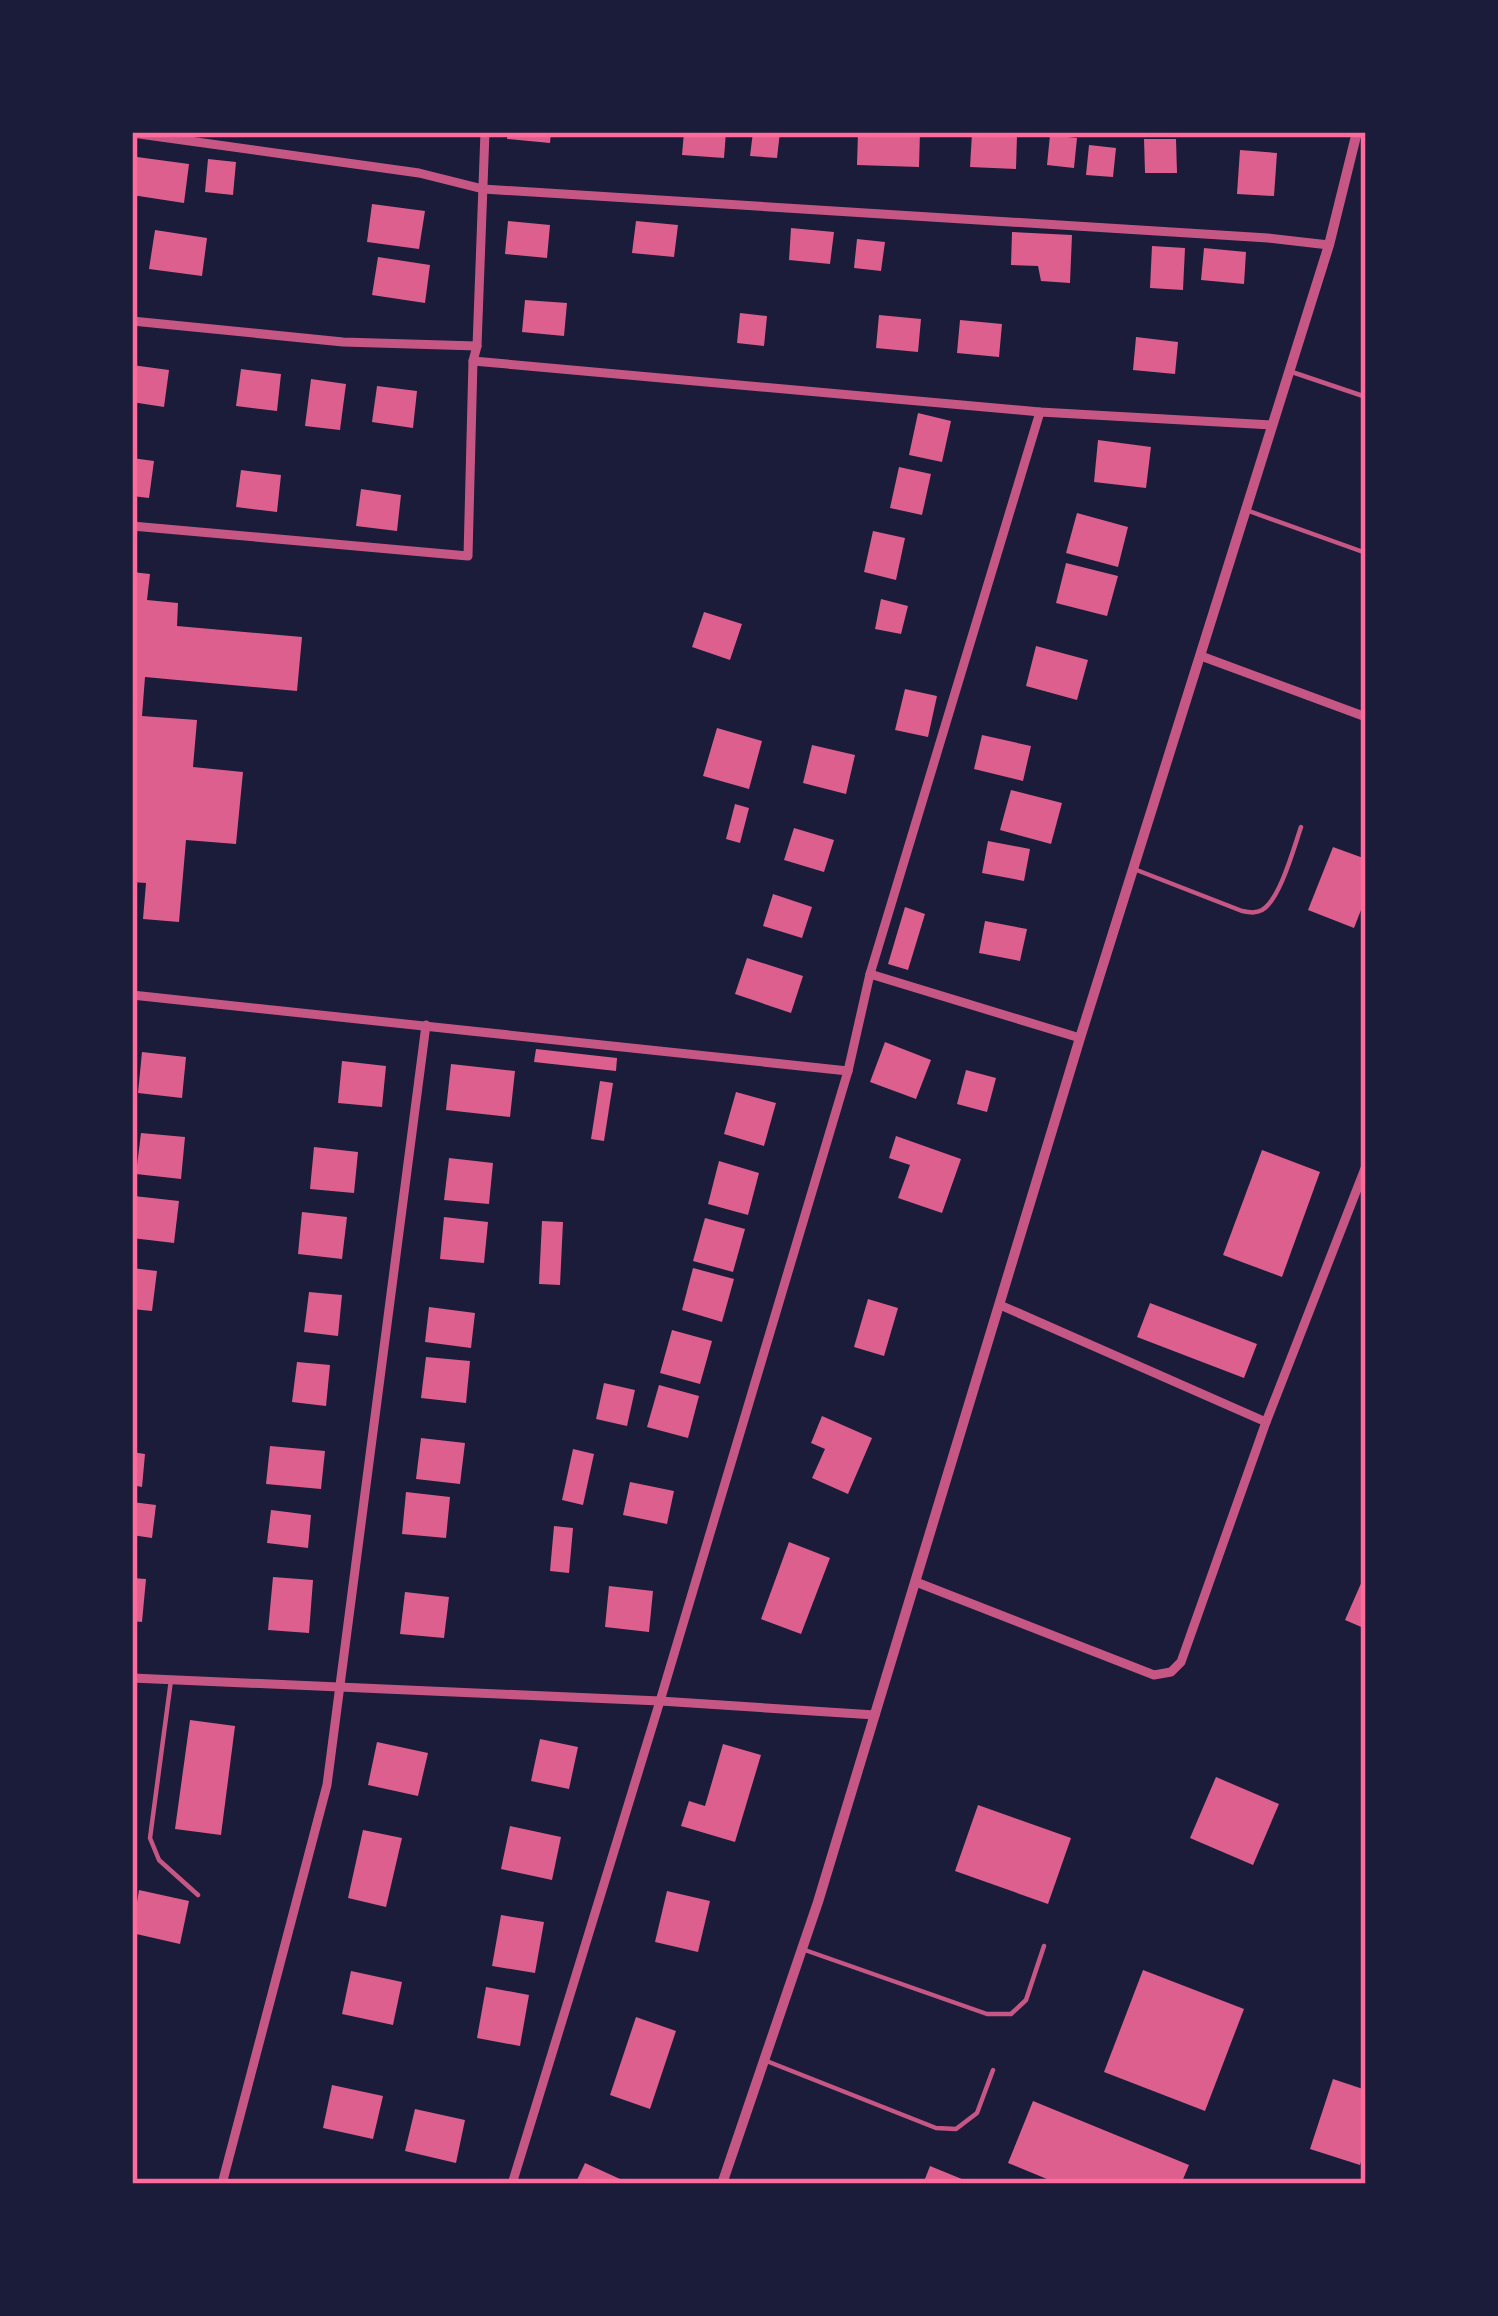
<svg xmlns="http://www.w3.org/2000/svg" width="1498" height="2316" font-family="'Fira Sans',sans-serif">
<rect width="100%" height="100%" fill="#1b1b3a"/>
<g fill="#dd5f8e">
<path d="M508 132H551L550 143 507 139Z"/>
<path d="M684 132H726L724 158 682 155Z"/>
<path d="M753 132H780L777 158 750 156Z"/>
<path d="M858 132H920L919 167 857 165Z"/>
<path d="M972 133 1017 135 1016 169 970 167Z"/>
<path d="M1050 135 1077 138 1074 168 1047 165Z"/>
<path d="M1144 139H1176L1177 173H1145Z"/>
<path d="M1089 145 1116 148 1113 177 1086 175Z"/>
<path d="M1240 150 1277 153 1274 196 1237 194Z"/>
<path d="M137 157 189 164 184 203 132 195Z"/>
<path d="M208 159 236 162 233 195 205 192Z"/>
<path d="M372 204 425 211 419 249 367 242Z"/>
<path d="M508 221 550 225 547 258 505 254Z"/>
<path d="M636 221 678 225 674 257 632 253Z"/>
<path d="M791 228 834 232 830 264 789 260Z"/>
<path d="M155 230 207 238 202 276 149 269Z"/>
<path d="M1012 232 1072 235 1070 283 1041 281 1038 266 1011 265Z"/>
<path d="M857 239 885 242 881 271 854 268Z"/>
<path d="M1152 246 1185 248 1183 290 1150 288Z"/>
<path d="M1204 248 1246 252 1244 284 1201 280Z"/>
<path d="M378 257 430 265 425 303 372 295Z"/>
<path d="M525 300 567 303 564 336 522 332Z"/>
<path d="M740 313 767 316 764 346 737 343Z"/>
<path d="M879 315 921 319 918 352 876 348Z"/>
<path d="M960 320 1002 324 999 357 957 353Z"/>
<path d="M1136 337 1178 342 1175 374 1133 370Z"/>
<path d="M132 365 169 370 164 407 132 402Z"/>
<path d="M241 369 281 374 277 411 236 406Z"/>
<path d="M311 379 346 384 340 430 305 426Z"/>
<path d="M377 386 417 391 413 428 372 422Z"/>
<path d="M918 413 951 421 942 462 909 455Z"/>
<path d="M1098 440 1151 447 1146 488 1094 482Z"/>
<path d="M132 458 154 461 149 498 132 496Z"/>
<path d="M899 467 931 474 922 515 890 508Z"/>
<path d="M241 470 281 475 277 512 236 507Z"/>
<path d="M361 489 401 495 397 531 356 526Z"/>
<path d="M1077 513 1128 527 1118 567 1066 553Z"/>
<path d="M873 531 905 538 896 580 864 572Z"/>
<path d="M1066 563 1118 576 1107 616 1056 603Z"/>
<path d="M132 572 150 574 147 600 178 603 177 626 302 637 297 691 145 677 142 716 197 720 193 767 243 772 236 844 186 840 179 922 143 919 146 883 132 882Z"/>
<path d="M881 599 908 606 901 634 875 629Z"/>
<path d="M704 612 742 624 730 660 692 647Z"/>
<path d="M1036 646 1088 660 1077 700 1026 686Z"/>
<path d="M905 689 937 696 928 737 895 730Z"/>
<path d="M717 728 762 741 749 789 703 776Z"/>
<path d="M982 735 1031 746 1023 781 974 769Z"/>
<path d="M812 745 855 755 846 794 803 783Z"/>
<path d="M1011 790 1062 803 1051 844 1000 830Z"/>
<path d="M735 804 749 808 740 843 726 839Z"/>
<path d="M794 828 834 840 824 872 784 860Z"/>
<path d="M988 841 1030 849 1024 881 982 873Z"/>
<path d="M1333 847 1366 859V897L1354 928 1308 910Z"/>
<path d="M773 894 812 907 802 938 763 926Z"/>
<path d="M905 907 925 914 908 970 888 964Z"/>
<path d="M985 921 1027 929 1020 961 979 953Z"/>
<path d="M747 958 803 976 791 1013 735 994Z"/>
<path d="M885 1042 931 1060 916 1099 870 1082Z"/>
<path d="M536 1049 617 1058 616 1071 534 1062Z"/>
<path d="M142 1052 186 1057 182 1098 138 1093Z"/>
<path d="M342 1061 386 1066 382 1107 338 1103Z"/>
<path d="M451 1064 515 1071 510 1117 446 1110Z"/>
<path d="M966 1070 996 1078 987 1112 957 1104Z"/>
<path d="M600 1081 613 1083 604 1141 591 1139Z"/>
<path d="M736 1092 776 1103 764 1146 724 1134Z"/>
<path d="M141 1133 185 1137 181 1179 136 1174Z"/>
<path d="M896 1136 961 1159 942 1213 898 1198 910 1165 889 1158Z"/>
<path d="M314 1147 358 1152 354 1193 310 1189Z"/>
<path d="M1262 1150 1320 1172 1282 1277 1223 1255Z"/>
<path d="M449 1158 493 1163 489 1204 444 1200Z"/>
<path d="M719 1161 759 1173 748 1215 708 1204Z"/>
<path d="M134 1196 179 1201 174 1243 132 1238Z"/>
<path d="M302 1212 347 1217 342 1259 298 1254Z"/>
<path d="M444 1217 488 1222 484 1263 440 1259Z"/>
<path d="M705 1218 745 1229 733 1272 693 1261Z"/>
<path d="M542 1221 563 1222 560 1285 539 1284Z"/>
<path d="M132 1268 157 1271 152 1311 132 1309Z"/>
<path d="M693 1268 734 1279 722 1322 682 1310Z"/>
<path d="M309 1292 342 1295 338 1336 304 1332Z"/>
<path d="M868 1299 898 1308 884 1356 854 1347Z"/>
<path d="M1150 1303 1257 1344 1244 1378 1137 1337Z"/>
<path d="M429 1307 475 1313 471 1348 425 1342Z"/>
<path d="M672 1330 712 1341 700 1384 660 1373Z"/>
<path d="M426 1357 470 1361 466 1403 421 1398Z"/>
<path d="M297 1362 330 1365 326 1406 292 1402Z"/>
<path d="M604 1383 635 1390 627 1426 596 1419Z"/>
<path d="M659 1385 699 1396 688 1438 647 1427Z"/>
<path d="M822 1416 872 1438 848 1494 812 1478 825 1449 811 1443Z"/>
<path d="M421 1438 465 1443 460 1484 416 1479Z"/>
<path d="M270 1446 325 1451 321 1489 266 1484Z"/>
<path d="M573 1449 594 1454 583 1505 562 1500Z"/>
<path d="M132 1452 145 1454 142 1487 132 1485Z"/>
<path d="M630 1482 674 1491 667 1524 623 1515Z"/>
<path d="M406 1492 450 1497 446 1538 402 1534Z"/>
<path d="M132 1502 156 1505 152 1538 132 1535Z"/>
<path d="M271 1510 311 1515 308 1548 267 1543Z"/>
<path d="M554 1526 573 1528 569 1573 550 1571Z"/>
<path d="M789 1542 830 1558 801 1634 761 1619Z"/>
<path d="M1366 1572V1629L1345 1620Z"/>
<path d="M273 1577 313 1580 309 1633 268 1630Z"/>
<path d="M132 1578 146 1579 142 1622 132 1621Z"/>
<path d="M609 1586 653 1591 649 1632 605 1627Z"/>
<path d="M405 1592 449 1597 444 1638 400 1634Z"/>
<path d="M190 1720 235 1726 221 1835 175 1829Z"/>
<path d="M540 1739 578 1747 569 1789 531 1781Z"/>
<path d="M377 1742 428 1753 418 1796 368 1785Z"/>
<path d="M723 1744 761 1755 735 1842 681 1826 689 1801 705 1806Z"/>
<path d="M1216 1777 1279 1804 1253 1865 1190 1838Z"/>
<path d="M978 1805 1071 1838 1048 1904 955 1871Z"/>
<path d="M510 1826 561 1837 552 1880 501 1869Z"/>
<path d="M363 1830 402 1838 386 1907 348 1898Z"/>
<path d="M139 1890 189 1901 180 1944 132 1933Z"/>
<path d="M667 1891 710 1901 698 1952 655 1942Z"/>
<path d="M501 1915 544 1922 535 1973 492 1966Z"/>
<path d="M1143 1970 1244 2009 1205 2111 1104 2072Z"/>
<path d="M351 1971 402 1982 393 2025 342 2014Z"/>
<path d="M486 1987 529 1995 520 2046 477 2038Z"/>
<path d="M636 2017 676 2031 650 2109 610 2095Z"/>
<path d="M1333 2079 1366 2090V2145L1360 2165 1310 2149Z"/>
<path d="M332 2085 383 2096 373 2139 323 2128Z"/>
<path d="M1033 2101 1189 2165 1181 2184H1059L1008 2163Z"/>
<path d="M415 2109 465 2120 456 2163 405 2151Z"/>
<path d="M585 2163 631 2184H575Z"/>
<path d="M930 2166 974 2184H923Z"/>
</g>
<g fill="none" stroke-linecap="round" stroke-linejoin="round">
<g stroke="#c65784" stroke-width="4.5">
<path d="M1289 371 1366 397"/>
<path d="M1246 510 1366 553"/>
<path d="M1134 869 1242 911C1250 912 1254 914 1262 910 1280 900 1294 847 1301 827"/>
<path d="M171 1680 150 1838 159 1860 198 1895"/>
<path d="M802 1949 987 2014H1011L1026 2000 1044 1946"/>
<path d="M764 2060 936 2128 956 2129 977 2113 993 2070"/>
</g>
<g stroke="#c65784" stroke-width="9">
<path d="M132 133 419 173 483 189 1268 238 1329 245"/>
<path d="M132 321 343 342 477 346"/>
<path d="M473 361 1040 412 1272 425"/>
<path d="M132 526 468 556 473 361 477 346 485 132"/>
<path d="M1201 656 1366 717"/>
<path d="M870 974 1040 412"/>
<path d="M132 995 848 1071 870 974 1080 1038"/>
<path d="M1000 1305 1266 1422"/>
<path d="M916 1582 1154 1675 1171 1672 1181 1662 1266 1422 1366 1166"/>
<path d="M132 1678 660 1701 875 1715"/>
<path d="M222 2184 327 1785 426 1025"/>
<path d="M512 2184 660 1701 848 1071"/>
</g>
<path stroke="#c65784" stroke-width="10" d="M722 2184 818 1902 1080 1038 1329 245 1357 132"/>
</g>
<rect width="1498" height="2316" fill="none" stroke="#1b1b3a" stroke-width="270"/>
<rect x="135" y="135" width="1228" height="2046" fill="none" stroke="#ff6b9d" stroke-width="4.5"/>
</svg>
